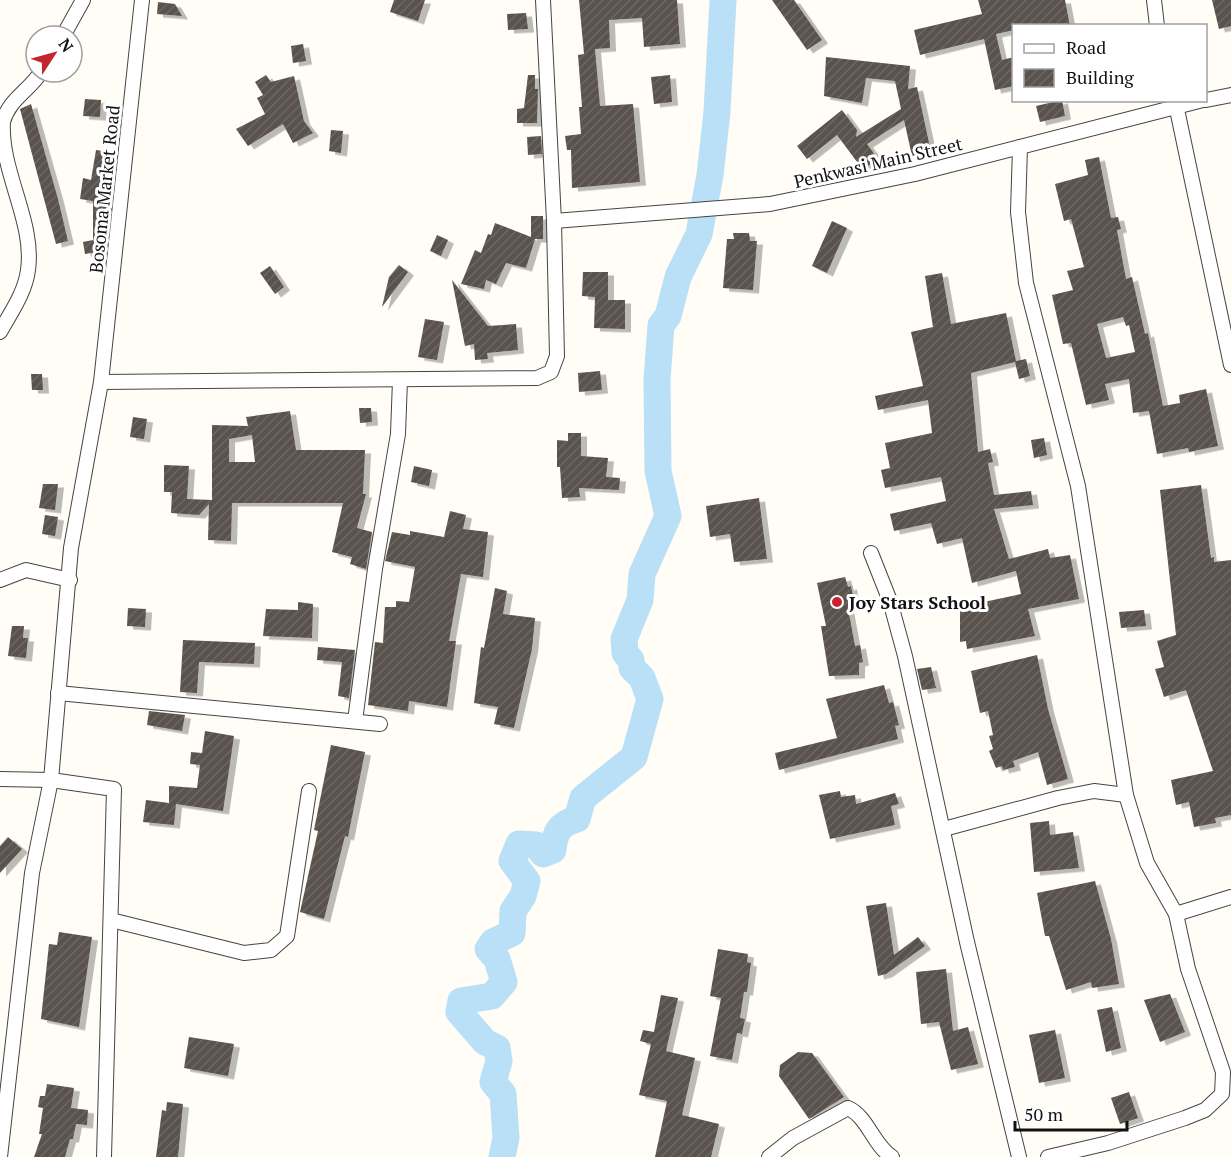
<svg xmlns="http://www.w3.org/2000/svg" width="1231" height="1157" font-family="'PT Serif',serif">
<defs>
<pattern id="building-hatch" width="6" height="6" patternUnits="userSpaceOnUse" patternTransform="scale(1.5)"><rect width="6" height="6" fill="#5a524d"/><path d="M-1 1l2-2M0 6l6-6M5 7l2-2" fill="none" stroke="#6d6662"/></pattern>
<filter id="shadow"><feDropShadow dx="6" dy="3.5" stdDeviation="0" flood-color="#0004"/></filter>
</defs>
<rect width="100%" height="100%" fill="#fffdf5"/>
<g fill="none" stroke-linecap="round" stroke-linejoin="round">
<path stroke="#b9e0f7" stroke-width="27" d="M502 1157 506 1138 503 1094 493 1082 499 1061 497 1048 485 1042 459 1012 461 1001 492 996 504 982 497 959 488 949 493 942 512 933 513 911 523 896 527 881 512 861 519 844 536 845 543 854 553 850C555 832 559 824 577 819L583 798 634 757 650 699 642 678 632 668 631 660 625 653 624 639 640 600 642 574 668 516 658 471 657 380 661 325 668 316 678 277 699 234 710 175 717 112 723 0"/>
</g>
<g fill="url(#building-hatch)" fill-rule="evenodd" filter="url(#shadow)">
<path d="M394 0H425L418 21 390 12Z"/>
<path d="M579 0H677L680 44 644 47 642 18 609 20 610 48 595 49 600 106 633 104 640 182 572 188 571 150H567L565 136 581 134 579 107H582L578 55 584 54Z"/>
<path d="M772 0H794L822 40 807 50Z"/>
<path d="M978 0H1065L1070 26H1014V30L996 34 1002 60 1014 57V86L995 90 984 39 920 55 914 30 982 14Z"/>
<path d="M1212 0H1231V26L1219 29Z"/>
<path d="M158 2 175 4 182 16 157 14Z"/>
<path d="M526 13 528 29 508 30 507 14Z"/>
<path d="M303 44 306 61 293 63 291 46Z"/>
<path d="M826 57 910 66 908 89 917 87 931 152 912 156 904 120 867 144 878 159 863 170 837 135 807 159 797 146 842 110 857 130 856 137 901 109 895 81 866 78 862 103 824 96Z"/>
<path d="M266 75 271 82 294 76 304 121 313 133 293 143 283 124 248 146 236 129 265 114 257 98 263 95 255 82Z"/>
<path d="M528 75H535V89H538L537 123H517V109L524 108Z"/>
<path d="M670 75 672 102 654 104 651 77Z"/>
<path d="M85 99 101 100 100 117 83 116Z"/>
<path d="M1062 100 1065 116 1040 122 1036 106Z"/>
<path d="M31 104 58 199 68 241 56 244 20 109Z"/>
<path d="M331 130 343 131 341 153 329 151Z"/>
<path d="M541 136 542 154 528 155 527 137Z"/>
<path d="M96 150 109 152 102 190 112 192V194L111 204 108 203 104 251 85 254 83 242 93 240V201L80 199 83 178 91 180Z"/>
<path d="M1099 157 1111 218 1118 217 1121 229 1117 230 1126 279 1132 277 1145 334 1148 333 1163 406 1180 403 1179 395 1206 389 1218 446 1189 452 1188 448 1157 454 1149 411 1133 413 1129 379 1105 384 1109 400 1086 405 1071 343 1063 344 1052 295 1073 290 1067 271 1084 267 1071 219 1064 221 1055 184 1088 175 1085 160ZM1123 317 1126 326 1129 325 1135 352 1106 358 1097 324Z"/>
<path d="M531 216H543V239H535L526 268 506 263 496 284 486 280 484 289 461 284 475 250 481 253 488 234 491 235 495 223 531 237Z"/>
<path d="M832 221 847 228 827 273 812 266Z"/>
<path d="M733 233H749L750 241H757L753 290 723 288 727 239H734Z"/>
<path d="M437 235 448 240 441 256 430 251Z"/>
<path d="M399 265 408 272 382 307 389 277Z"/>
<path d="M270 266 284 287 275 294 260 273Z"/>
<path d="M583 272H608V300H625V329L594 328 595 297 582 296Z"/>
<path d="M942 273 951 324 1006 313 1016 361 1026 359 1030 376 1019 379 1015 362 971 373 978 452 990 449 993 462 988 463 994 495 1031 491 1033 505 994 509 1009 559 1048 549 1050 558 1070 555 1079 599 1028 609 1035 636 967 649 966 641 960 642V607L1021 594 1016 571 972 583 962 538 937 544 931 523 894 531 890 514 946 501 941 477 885 488 881 470 890 468 885 443 932 433 928 400 878 410 875 396 923 386 911 332 933 327 925 276Z"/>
<path d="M452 280 488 326 516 324 518 350 487 353 488 359 475 360 474 344 465 346Z"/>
<path d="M425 319 444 322 437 360 418 357Z"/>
<path d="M600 371 602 390 579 392 578 373Z"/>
<path d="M31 374H42L43 390H32Z"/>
<path d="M359 408H371L372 422 360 423Z"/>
<path d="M290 411 296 450H365L363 494H366L357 528 372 532 366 569 350 564 352 557 332 552 343 503H232L231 541 208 540 209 504 199 515 171 513 172 492H164V465L189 466 187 499 212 500V425L248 426 246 417ZM252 435 255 462H229V439Z"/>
<path d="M133 417 147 419 144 439 130 437Z"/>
<path d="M568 433H581V456L608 458 606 477 620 478 619 490 579 488 580 497 562 498 560 467H557V440L568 441Z"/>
<path d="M1044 438 1047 455 1034 458 1031 440Z"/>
<path d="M414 466 432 470 429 486 411 482Z"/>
<path d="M43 484H58L55 510 39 508Z"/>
<path d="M1201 485 1211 558 1214 557V562L1231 560V815L1215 818 1216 823 1194 827 1189 802 1176 805 1171 780 1213 771 1186 690 1164 697 1155 669 1164 667 1157 641 1176 635 1160 490Z"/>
<path d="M759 498 767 559 734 562 730 534 710 537 706 506Z"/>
<path d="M450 511 466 515 463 529 488 532 483 577 461 574 449 641H456L447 707 409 701 408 711 368 705 375 642 383 643 385 607H396V601L409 602 415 567 385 561 392 532 410 535V531L444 537Z"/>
<path d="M45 515 58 517 55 536 42 534Z"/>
<path d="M845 577 848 587 851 586 855 606 848 608 855 646 860 645 863 662 859 663V675L829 676 821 626H826L817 583Z"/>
<path d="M495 588 507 591 503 614 535 618 532 649 514 728 494 724 498 707 474 703 481 647 484 648Z"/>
<path d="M298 602 313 604 312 638 263 636 266 609 298 610Z"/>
<path d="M128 608 146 609 145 627 127 626Z"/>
<path d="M1144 610 1146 626 1121 628 1119 612Z"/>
<path d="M12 626H24L23 638H28L26 658 8 656Z"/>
<path d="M183 640 255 643 254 664 199 662 197 693 180 692Z"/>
<path d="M318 647 355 650 349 698 338 696 342 662 317 660Z"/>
<path d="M1037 655 1048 709 1068 779 1047 785 1038 752 1013 761 1015 767 1003 770 1002 766 996 768 989 751 993 749 989 736 993 735 988 711 980 713 971 671Z"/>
<path d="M931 667 936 688 922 690 917 669Z"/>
<path d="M884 685 889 703 893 702 899 725 895 726 898 739 779 770 775 753 837 738 826 699Z"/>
<path d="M149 711 185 715 182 731 147 725Z"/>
<path d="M205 731 234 736 223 811 176 804 174 825 143 822 146 800 169 803V786L197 788 200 765 190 764 191 752 202 753Z"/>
<path d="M331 745 365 752 348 837 345 836 324 919 300 912 318 831 314 830Z"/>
<path d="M840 791 841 797 855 795 856 804 895 793 899 804 891 806 895 825 830 839 819 795Z"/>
<path d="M1049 821 1050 835 1073 832 1079 868 1034 872 1030 823Z"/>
<path d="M8 837 22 849 0 873V846Z"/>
<path d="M1095 881 1111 939 1119 984 1092 988 1091 982 1066 990 1049 936H1045L1037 893Z"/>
<path d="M886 903 894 955 918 937 925 946 886 974 878 976 866 906Z"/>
<path d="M59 932 92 937 79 1027 41 1019 49 944 57 945Z"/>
<path d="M718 949 748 954 747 962 751 963 747 992H744L740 1018 745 1019 742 1034 737 1033 732 1060 710 1056 721 998 710 996Z"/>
<path d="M946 969 953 1031 968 1027 978 1064 951 1070 939 1022 921 1024 916 972Z"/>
<path d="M1170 994 1185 1032 1160 1042 1144 1000Z"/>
<path d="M661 995 678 998 666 1051 695 1058 682 1115 719 1124 711 1157H655L667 1101 639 1095 651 1044 640 1041 643 1030 654 1032Z"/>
<path d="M1112 1007 1121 1048 1106 1052 1097 1010Z"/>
<path d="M1055 1030 1065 1078 1039 1083 1029 1035Z"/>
<path d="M189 1037 234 1044 228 1076 184 1068Z"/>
<path d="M798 1052 812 1053 844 1097 809 1119 779 1076 780 1065Z"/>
<path d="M47 1084 74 1088 71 1108 88 1110 87 1125 76 1124 73 1139H70L65 1157H34L42 1134H39L43 1108 38 1107 40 1096H45Z"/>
<path d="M1129 1092 1138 1118 1120 1124 1111 1098Z"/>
<path d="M167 1102 183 1104 178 1157H156L162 1110 166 1111Z"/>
</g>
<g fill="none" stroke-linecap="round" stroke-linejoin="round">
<g stroke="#444" stroke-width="16">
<g id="minor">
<path d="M1154 0 1157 26"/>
<path d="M63 36 83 0"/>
<path d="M1175 100 1231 365"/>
<path d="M1206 100 1231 95"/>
<path d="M1020 147 1018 212 1026 283 1078 486 1126 795 1147 863 1176 914 1231 897"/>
<path d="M554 221 770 204 915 174 1203 100"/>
<path d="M0 332C11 312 25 293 28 270 35 222 0 171 3 122 9 99 29 91 41 72"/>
<path d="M101 382 537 378 551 372 557 356 554 221 543 0"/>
<path d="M871 553 890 601 905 656 967 942 1019 1157"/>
<path d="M0 580 26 570 70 580"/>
<path d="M58 693 380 724"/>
<path d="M355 721 375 569 398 434 400 380"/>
<path d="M0 779 51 780 114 789 104 1157"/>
<path d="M944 829 1058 798 1094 791 1126 795"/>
<path d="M111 920 244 953 271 950 287 936 309 791"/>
<path d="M0 1157 32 873 51 780 71 548 101 382 142 0"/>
<path d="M769 1157 793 1138 848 1108C868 1117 873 1145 892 1157"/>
<path d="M1048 1157 1108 1143 1185 1118 1205 1110 1222 1094 1223 1072 1188 969 1176 914"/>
</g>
</g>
<use href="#minor" stroke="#fff" stroke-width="14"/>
</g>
<circle fill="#c4262e" stroke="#fff" stroke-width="2" cx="837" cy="602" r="6"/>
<g text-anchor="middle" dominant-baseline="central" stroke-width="6" stroke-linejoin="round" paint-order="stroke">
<g font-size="18" fill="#111" stroke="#fff">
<text transform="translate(878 162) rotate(-13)">Penkwasi Main Street</text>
<text transform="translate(104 189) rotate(-84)">Bosoma Market Road</text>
</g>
<g font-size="18" font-weight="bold" fill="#111" stroke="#fff" text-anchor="start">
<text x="849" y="602">Joy Stars School</text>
</g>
</g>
<rect x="1012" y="24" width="195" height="78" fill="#ffffff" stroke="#a0a0a0" stroke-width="1.5"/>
<rect x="1024" y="44" width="30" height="9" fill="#ffffff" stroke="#a0a0a0" stroke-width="1.5"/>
<text x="1066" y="54" font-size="18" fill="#111111">Road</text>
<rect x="1024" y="69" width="30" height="18" fill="url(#building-hatch)" stroke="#a0a0a0" stroke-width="1.5"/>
<text x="1066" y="84" font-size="18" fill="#111111">Building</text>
<g transform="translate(54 54) rotate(54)"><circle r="28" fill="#ffffff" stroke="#a0a0a0" stroke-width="1.5"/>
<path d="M0-4.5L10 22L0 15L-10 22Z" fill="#c4262e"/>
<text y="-9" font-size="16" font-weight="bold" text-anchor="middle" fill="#111111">N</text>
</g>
<path d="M1015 1121v9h112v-9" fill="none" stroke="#111111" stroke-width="3"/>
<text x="1024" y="1121" font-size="18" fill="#111111" stroke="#ffffff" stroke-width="4.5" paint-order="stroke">50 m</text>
</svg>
